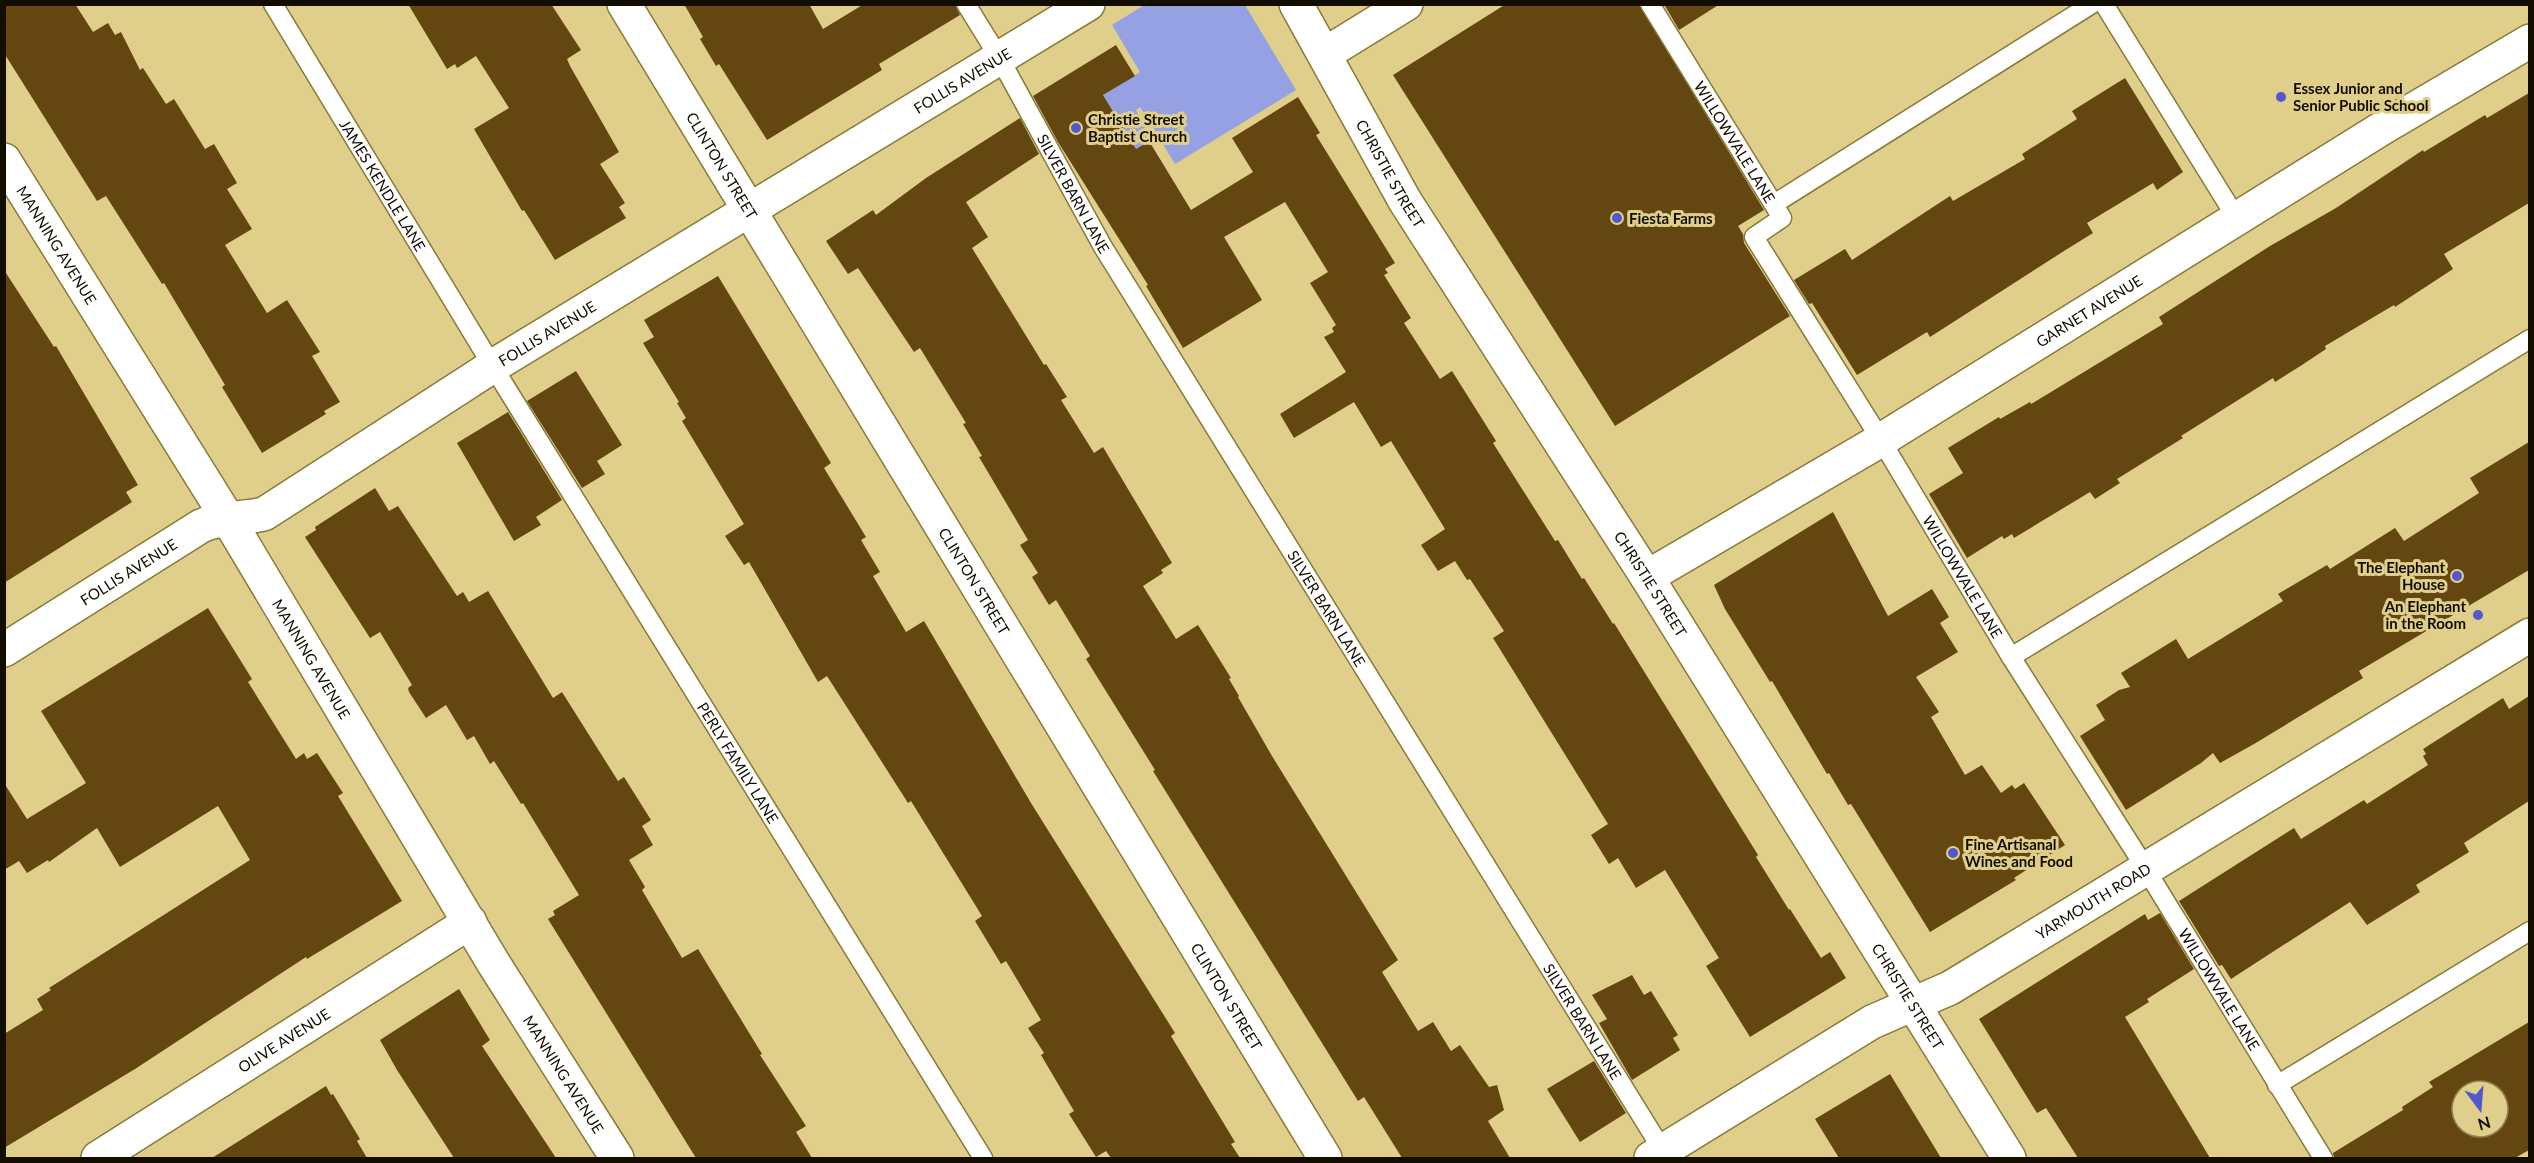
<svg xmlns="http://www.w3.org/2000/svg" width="2534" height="1163" font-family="Lato,sans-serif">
<rect width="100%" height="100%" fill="#dfcf8b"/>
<path fill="#96a1e4" d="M1146 4 1245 5 1296 90 1175 164 1140 107 1136 110 1153 138 1136 149 1103 95 1140 72 1112 25Z"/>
<g fill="#644610" fill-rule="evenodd">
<path d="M4 4H75L93 32 108 23 115 35 121 32 140 70 143 68 166 104 174 99 205 149 214 144 237 183 227 189 252 229 225 245 267 313 287 300 320 352 312 356 340 402 324 411 326 414 262 453 222 387 225 385 164 283 162 284 106 196 97 201 4 53Z"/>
<path d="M408 4H551L581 50 567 59 570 66 619 152 600 164 625 203 619 207 626 218 555 260 524 210 522 211 474 129 509 108 476 56 457 68 455 64 447 69Z"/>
<path d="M684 4H809L823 29 864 4H955L960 15 879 64 882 70 767 140 719 64 716 66 700 39 703 37Z"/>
<path d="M1506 4H1639L1764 210 1738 226 1743 234 1744 243 1790 316 1615 426 1393 75Z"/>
<path d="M1664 4H1720L1679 30Z"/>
<path d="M1116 45 1135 76 1103 95 1136 149 1149 141 1191 210 1253 172 1232 138 1298 97 1320 133 1316 135 1395 263 1385 269 1388 273 1384 275 1411 318 1404 323 1440 379 1452 371 1496 441 1493 443 1555 541 1558 540 1582 579 1584 578 1613 624 1614 623 1758 855 1756 857 1789 910 1790 909 1821 958 1830 952 1846 978 1750 1037 1706 966 1719 958 1665 870 1636 888 1618 858 1609 864 1591 835 1608 824 1493 638 1504 631 1470 579 1467 580 1455 561 1438 571 1421 545 1445 529 1391 441 1381 447 1354 402 1294 438 1280 414 1346 372 1324 337 1334 332 1332 328 1336 325 1310 283 1328 272 1285 202 1224 237 1262 300 1183 348 1146 286 1148 285 1058 142 1033 96Z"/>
<path d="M2125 78 2183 172 2157 190 2153 183 2087 223 2093 233 2064 251 1930 337 1927 332 1857 375 1812 303 1809 304 1794 280 1845 249 1852 260 1950 196 1953 201 2025 159 2022 154 2077 119 2072 111Z"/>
<path d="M2529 93V203L2444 254 2453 269 2395 307 2394 305 2325 346 2326 349 2302 365 2275 382 2273 378 2181 436 2183 438 2117 479 2120 483 2095 499 2090 492 2014 538 2012 534 2004 539 2002 536 1967 558 1929 494 1963 473 1948 448 1999 417 2000 419 2030 402 2031 404 2163 324 2159 317 2270 246 2336 208 2423 150 2424 152 2485 115 2487 118Z"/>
<path d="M1020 118 1039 154 966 202 988 237 972 248 1044 365 1046 364 1067 397 1061 400 1094 453 1103 447 1172 563 1161 570 1163 573 1143 586 1176 639 1198 625 1231 678 1229 679 1239 696 1238 697 1272 756 1398 960 1382 972 1418 1031 1433 1022 1451 1051 1460 1045 1489 1087 1497 1085 1504 1110 1488 1121 1510 1158H1402L1364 1097 1358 1101 1153 771 1155 770 1086 659 1090 656 1056 600 1049 605 1032 577 1038 573 1020 545 1028 540 979 457 982 456 963 424 966 423 920 348 914 352 858 268 848 274 826 241 873 210 876 215 926 178Z"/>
<path d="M4 270 54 347 56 346 138 485 126 492 132 502 4 583Z"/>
<path d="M718 276 831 463 824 468 866 537 861 540 880 572 873 576 906 632 924 621 1031 803 1175 1033 1171 1036 1235 1142 1231 1144 1240 1158H1111L1106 1151 1096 1157 1069 1114 1074 1111 1041 1055 1044 1053 1028 1028 1041 1020 1006 961 1001 964 975 921 982 916 911 801 908 803 827 676 818 682 749 562 744 565 725 536 744 524 682 421 686 418 677 403 679 402 643 343 654 337 644 320Z"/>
<path d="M576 371 622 445 597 461 605 474 582 488 527 401Z"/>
<path d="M508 412 562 500 536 517 541 525 514 541 457 443Z"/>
<path d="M2529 442V570L2359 671 2363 678 2254 744 2220 763 2213 753 2201 763 2126 810 2080 736 2105 720 2096 705 2119 690 2130 687 2121 673 2176 639 2188 659 2283 601 2278 594 2327 565 2330 569 2395 528 2404 541 2479 493 2470 478Z"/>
<path d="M375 488 389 511 398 506 457 596 463 592 469 602 488 591 553 698 562 692 618 781 624 777 651 820 642 826 653 845 629 860 645 887 642 890 682 958 698 949 762 1054 760 1055 806 1126 796 1132 812 1158H696L548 919 555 915 553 911 579 895 523 803 521 804 494 761 490 764 474 736 467 740 446 705 426 718 409 692 408 688 412 685 380 632 370 638 305 537 316 530 315 527Z"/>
<path d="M1833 512 1888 616 1932 589 1949 617 1940 623 1958 652 1916 677 1939 712 1931 717 1965 775 1982 765 2001 793 2012 785 2015 789 2024 783 2065 845 2014 878 2016 880 1930 932 1851 804 1848 805 1829 773 1827 774 1772 681 1770 682 1725 609 1714 585Z"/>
<path d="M208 608 252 679 248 682 296 759 304 753 307 759 317 753 343 793 338 796 402 901 307 959 306 957 135 1069 4 1148V1034L43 1010 37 999 51 990 49 988 250 860 218 806 120 867 97 828 49 862 48 860 27 873 19 861 4 870V783L27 819 86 783 41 711Z"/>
<path d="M2529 696V801L2464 843 2469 852 2416 885 2420 892 2367 925 2350 902 2231 979 2222 965 2219 966 2179 901 2294 828 2301 839 2364 800 2367 804 2428 765 2423 756 2426 754 2423 749 2503 698 2509 709Z"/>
<path d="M2160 913 2194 969 2147 999 2149 1002 2125 1017 2210 1158H2078L2046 1108 2037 1113 1979 1019 2145 914 2148 920Z"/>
<path d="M1632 975 1644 995 1651 991 1678 1035 1673 1038 1680 1050 1632 1080 1599 1023 1607 1019 1592 995Z"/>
<path d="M459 989 490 1040 482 1046 556 1158H454L397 1070 380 1040Z"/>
<path d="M2529 1022V1150L2515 1158H2334L2333 1153 2403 1110 2402 1107 2433 1087 2429 1082ZM2462 1091H2498V1127H2462Z"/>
<path d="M1594 1061 1626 1113 1580 1142 1547 1089Z"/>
<path d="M1890 1074 1941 1158H1839L1815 1119Z"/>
<path d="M326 1086 331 1095 333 1094 360 1139 357 1141 367 1158H212Z"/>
</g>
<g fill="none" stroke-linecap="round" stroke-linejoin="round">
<g stroke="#897a38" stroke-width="21">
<g id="lane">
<path id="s1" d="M273 4 484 352 983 1158"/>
<path id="s2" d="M966 4 1000 59 1103 247 1663 1151"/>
<path id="s3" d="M1650 4 1782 218 1754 237 1881 440 2011 657 2134 850 2323 1158"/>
<path d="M2104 4 2237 219"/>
<path d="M1774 204 2092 4"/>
<path d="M2011 657 2530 339"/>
<path d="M2277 1085 2530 931"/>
</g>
</g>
<g stroke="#897a38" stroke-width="36">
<g id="street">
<path id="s4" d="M624 4 1325 1158"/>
<path d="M1325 54 1406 4"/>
<path id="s5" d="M4 160 228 519 494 964 617 1158"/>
<path id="s6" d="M1647 577 1881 440 2384 127 2530 41"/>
<path id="s7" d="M4 650 201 526C221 517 242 519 264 514L493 366 1088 4"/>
<path id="s8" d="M98 1158 470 922"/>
<path id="s9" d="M1651 1158 1872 1022 1950 988 2530 635"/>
</g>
</g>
<g stroke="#897a38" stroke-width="36">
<g id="secondary">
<path id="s10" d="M1296 4 1405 201 1647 577 2009 1158"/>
</g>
</g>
<use href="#lane" stroke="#fff" stroke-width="18"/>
<use href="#street" stroke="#fff" stroke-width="33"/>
<use href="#secondary" stroke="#fff" stroke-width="33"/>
</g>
<g fill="#5257ce" stroke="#dfcf8b" stroke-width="2">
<circle cx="2281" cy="97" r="6"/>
<circle cx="1076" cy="128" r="6"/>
<circle cx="1617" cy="218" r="6"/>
<circle cx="2457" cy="576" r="6"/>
<circle cx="2478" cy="615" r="6"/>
<circle cx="1953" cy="853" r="6"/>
</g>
<g text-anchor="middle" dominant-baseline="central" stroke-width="6" stroke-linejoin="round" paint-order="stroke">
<g font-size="15" fill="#130d00" stroke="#dfcf8b">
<text stroke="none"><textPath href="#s7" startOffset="1119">FOLLIS AVENUE</textPath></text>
<text stroke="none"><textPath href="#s3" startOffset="162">WILLOWVALE LANE</textPath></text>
<text stroke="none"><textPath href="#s4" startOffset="189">CLINTON STREET</textPath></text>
<text stroke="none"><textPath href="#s10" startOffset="194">CHRISTIE STREET</textPath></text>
<text stroke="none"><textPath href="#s1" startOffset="212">JAMES KENDLE LANE</textPath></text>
<text stroke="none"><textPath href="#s2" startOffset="218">SILVER BARN LANE</textPath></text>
<text stroke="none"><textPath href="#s5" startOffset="100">MANNING AVENUE</textPath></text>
<text stroke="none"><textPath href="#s6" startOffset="516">GARNET AVENUE</textPath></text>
<text stroke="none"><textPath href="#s7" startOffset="633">FOLLIS AVENUE</textPath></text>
<text stroke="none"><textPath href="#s7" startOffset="147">FOLLIS AVENUE</textPath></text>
<text stroke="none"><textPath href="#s3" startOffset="684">WILLOWVALE LANE</textPath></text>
<text stroke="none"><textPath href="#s4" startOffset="675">CLINTON STREET</textPath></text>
<text stroke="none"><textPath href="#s10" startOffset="680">CHRISTIE STREET</textPath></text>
<text stroke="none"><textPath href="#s2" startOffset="704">SILVER BARN LANE</textPath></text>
<text stroke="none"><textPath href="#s5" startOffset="586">MANNING AVENUE</textPath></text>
<text stroke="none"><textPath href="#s1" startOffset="890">PERLY FAMILY LANE</textPath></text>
<text stroke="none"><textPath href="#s9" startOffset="512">YARMOUTH ROAD</textPath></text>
<text stroke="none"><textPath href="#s3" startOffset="1170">WILLOWVALE LANE</textPath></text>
<text stroke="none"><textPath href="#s10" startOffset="1166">CHRISTIE STREET</textPath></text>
<text stroke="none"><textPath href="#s4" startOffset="1161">CLINTON STREET</textPath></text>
<text stroke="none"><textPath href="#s2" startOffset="1190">SILVER BARN LANE</textPath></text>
<text stroke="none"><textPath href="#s8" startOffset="220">OLIVE AVENUE</textPath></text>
<text stroke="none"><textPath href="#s5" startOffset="1072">MANNING AVENUE</textPath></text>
</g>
<g font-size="15" font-weight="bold" fill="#130d00" stroke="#dfcf8b" text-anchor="start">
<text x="2293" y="88">Essex Junior and<tspan x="2293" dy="17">Senior Public School</tspan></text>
<text x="1088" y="119">Christie Street<tspan x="1088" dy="17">Baptist Church</tspan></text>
<text x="1629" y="218">Fiesta Farms</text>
<text x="2445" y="567" text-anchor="end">The Elephant<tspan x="2445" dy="17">House</tspan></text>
<text x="2466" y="606" text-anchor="end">An Elephant<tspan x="2466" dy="17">in the Room</tspan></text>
<text x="1965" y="844">Fine Artisanal<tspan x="1965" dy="17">Wines and Food</tspan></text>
</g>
</g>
<rect width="2534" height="1163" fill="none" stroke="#130d00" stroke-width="12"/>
<g transform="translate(2480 1109) rotate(164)"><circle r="28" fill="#dfcf8b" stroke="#8d8153" stroke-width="1.5"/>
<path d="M0-4.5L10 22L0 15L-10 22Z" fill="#5257ce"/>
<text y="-9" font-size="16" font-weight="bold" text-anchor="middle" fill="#130d00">N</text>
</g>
</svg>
